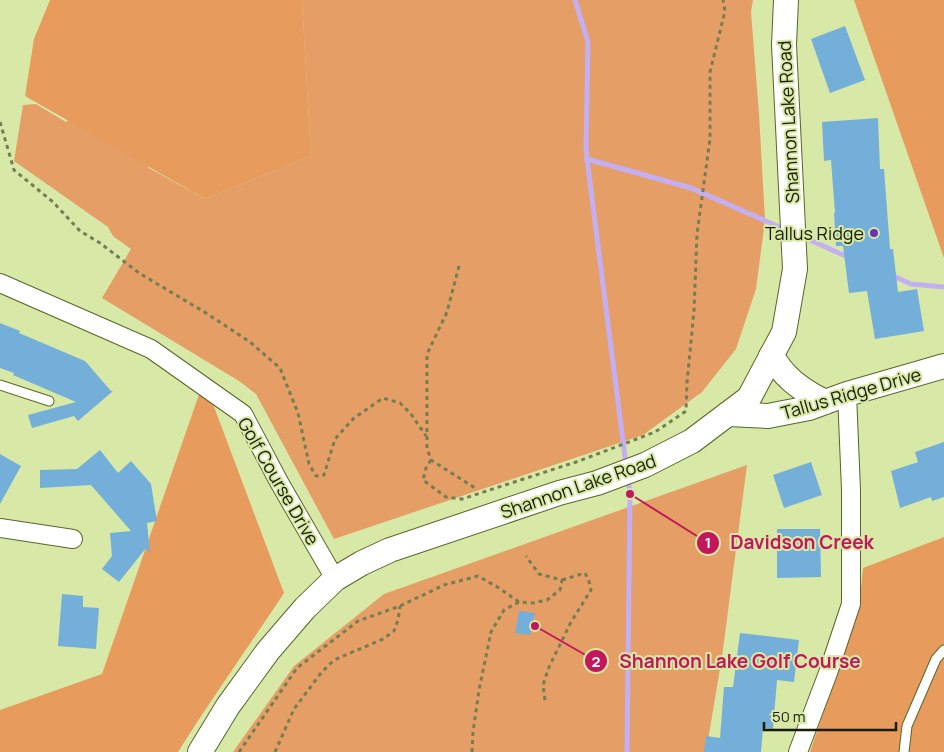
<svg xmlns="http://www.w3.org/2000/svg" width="944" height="752" font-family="Manrope,sans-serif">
<rect width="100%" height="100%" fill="#d8e8a7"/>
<g fill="#e59e65">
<path d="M302 0H753L751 12 759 114 765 220 756 289 736 349 702 392 643 435 334 539 256 394 239 381 102 298 131 249 113 236 108 227 14 161 23 105 36 104 66 122 76 116 132 146 149 168 205 199 311 156Z"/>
<path d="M747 465 722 657 706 752H233L294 666 384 594Z"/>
</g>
<g fill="#e79b5c">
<path d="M50 0H302L311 156 205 199 25 96 34 39Z"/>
<path d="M854 0H944V258Z"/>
<path d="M204 380 284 593C249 646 212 698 178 752H0V710L102 674Z"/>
<path d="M944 537V752H810L859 608 863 568Z"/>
</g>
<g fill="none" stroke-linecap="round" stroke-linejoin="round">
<g stroke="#c5aff3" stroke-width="5">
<path d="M575 0 588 42 586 148 587 159 626 465"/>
<path d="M587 159 691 188 786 230"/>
<path d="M801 236 848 257"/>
<path d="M891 275 911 284 944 287"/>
<path d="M627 752 630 494 628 478"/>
</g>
</g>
<g fill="#73afd8">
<path d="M845 26 865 80 830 93 811 39Z"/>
<path d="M878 118 880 169H884L890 249H893L898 292 917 289 924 331 875 339 867 291 849 293 843 246H836L834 213H835L831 160 824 161 822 122Z"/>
<path d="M0 323 20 331 19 333 85 361 111 391H113L78 421 74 416 32 428 28 415 76 402 13 375 14 373 0 368Z"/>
<path d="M944 442V497L932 501 931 497 900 508 891 471 918 462 915 452Z"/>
<path d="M100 450 118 473 131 461 151 484 157 521 147 523 150 553 146 548 119 582 102 569 112 556 110 533 131 531 91 485 40 488V470L77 469Z"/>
<path d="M0 454 21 466 0 504Z"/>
<path d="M811 462 822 495 784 508 773 475Z"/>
<path d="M777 529H820L821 577 777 578Z"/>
<path d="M62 594 83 596V607L99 608 96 649 58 646Z"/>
<path d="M519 611 535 613 530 635 515 633Z"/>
<path d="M740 633 799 640 794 682 777 680 773 729 763 728 761 752H704L706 736 720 738 724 687H733Z"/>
</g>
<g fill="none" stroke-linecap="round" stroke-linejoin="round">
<g stroke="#5a6629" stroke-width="11">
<g id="lane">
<path d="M0 385 49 401"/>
<path d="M904 752 907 726 936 659 944 650"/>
</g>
</g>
<g stroke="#5a6629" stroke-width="20">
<g id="street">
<path d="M0 283 151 349 243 414 279 482 335 579"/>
<path d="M0 528 73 539"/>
<path d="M798 752 828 673 851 604V490L847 394"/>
</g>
</g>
<g stroke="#5a6629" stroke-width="26">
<g id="secondary">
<path d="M771 356C776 362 780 369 786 375 797 387 811 395 825 402"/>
<path d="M728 414 768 416 809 408 847 394 944 366"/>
<path d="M200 752 228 706 268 651 305 608 335 579 362 563 390 550 559 493 597 483 645 465 692 441 749 398 784 332 795 269 784 45 786 0"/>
</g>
</g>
<g stroke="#737e52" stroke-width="3" stroke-dasharray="4 4" stroke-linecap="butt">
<path d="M0 122 14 170 53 202 80 231 100 243 139 273 206 313 250 342 280 368 298 413 309 464 316 476 324 475 335 439 354 418 383 398 400 403 411 414 426 436"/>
<path d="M459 266 447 312 427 354V448L431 460 475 488"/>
<path d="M431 460 426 468 423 480 446 497 462 499 579 461 655 432 686 411 687 382 694 311 697 234 710 139V72L725 11 723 0"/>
<path d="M545 700 543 685 549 667 571 622 591 590 589 581 585 573 562 580"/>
<path d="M239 752 297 668 358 621 400 606 444 585 478 576 499 588 519 602 533 603 547 600 560 590 562 580 539 574 526 556"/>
<path d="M275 752 294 709 321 673 334 660 383 639 394 631 398 620 400 606"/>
<path d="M472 752 473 732 479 690 491 632 504 610 519 602"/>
</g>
<use href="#lane" stroke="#fff" stroke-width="9"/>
<use href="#street" stroke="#fff" stroke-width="18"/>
<use href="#secondary" stroke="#fff" stroke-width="24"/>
</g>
<circle fill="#6936ad" stroke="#d8e8a7" stroke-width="2" cx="874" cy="233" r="5"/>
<g text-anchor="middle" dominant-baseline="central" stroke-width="4" stroke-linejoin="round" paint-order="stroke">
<g font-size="18" fill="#171c03" stroke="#d8e8a7">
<text transform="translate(788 122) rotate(-93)">Shannon Lake Road</text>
<text transform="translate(851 393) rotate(-16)">Tallus Ridge Drive</text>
<text transform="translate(279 481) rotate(60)">Golf Course Drive</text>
<text transform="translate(578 486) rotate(-19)">Shannon Lake Road</text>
</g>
<g font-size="18" fill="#171c03" stroke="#d8e8a7" text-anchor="end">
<text x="864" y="233">Tallus Ridge</text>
</g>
</g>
<path fill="none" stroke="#c2185b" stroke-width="2" d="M630 494L708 543M535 626L596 661"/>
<g fill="#c2185b" stroke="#d8e8a7" stroke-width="2">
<circle cx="630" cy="494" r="5"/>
<circle cx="535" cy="626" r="5"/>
<circle cx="708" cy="543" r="12"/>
<circle cx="596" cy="661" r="12"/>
</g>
<g font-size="15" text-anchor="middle" font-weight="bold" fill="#fff">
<text x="708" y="548">1</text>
<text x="596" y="667">2</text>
</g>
<g font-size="19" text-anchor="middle" font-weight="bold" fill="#c2185b" stroke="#d8e8a7" stroke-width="4" stroke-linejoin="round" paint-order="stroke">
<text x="802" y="549">Davidson Creek</text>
<text x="740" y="668">Shannon Lake Golf Course</text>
</g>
<path d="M764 722v8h132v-8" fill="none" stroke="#171c03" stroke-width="2.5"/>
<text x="772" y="722" font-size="15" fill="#171c03" stroke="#d8e8a7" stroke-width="4" paint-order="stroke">50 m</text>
</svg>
